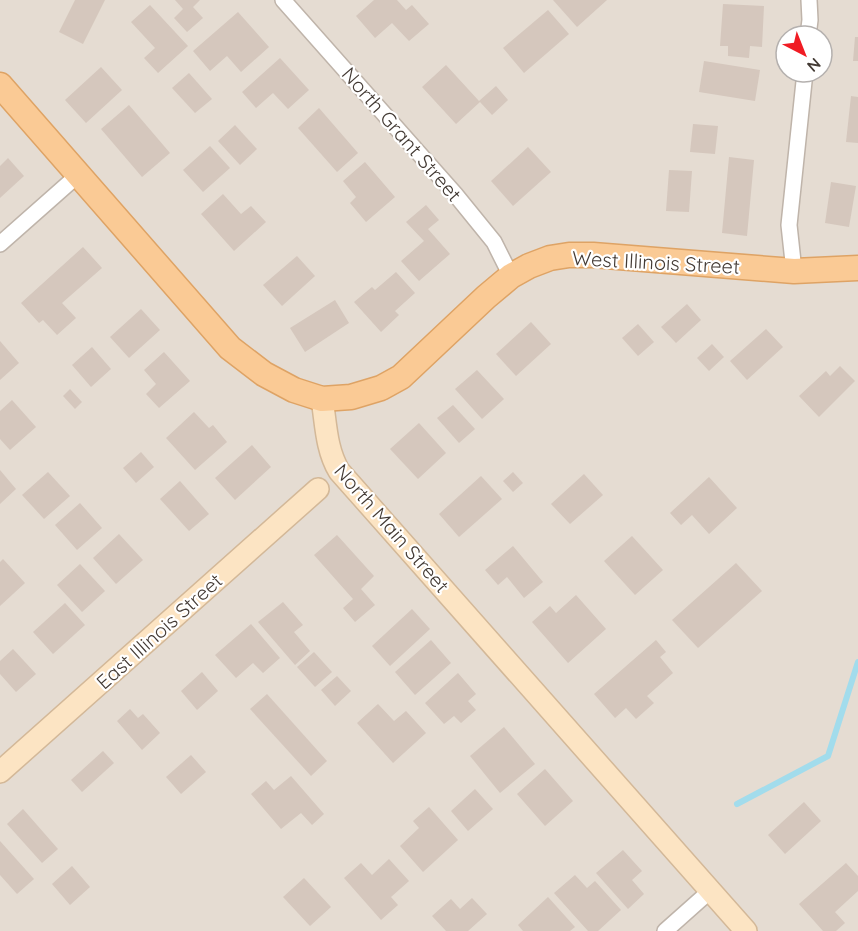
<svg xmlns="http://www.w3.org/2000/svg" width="858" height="931" font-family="Quicksand,sans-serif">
<rect width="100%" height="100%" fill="#f1ebe4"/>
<path fill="#e5dcd2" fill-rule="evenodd" d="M0 0H858V931H0ZM786 36H822V72H786Z"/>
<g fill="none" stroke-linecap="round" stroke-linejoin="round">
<path stroke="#a2dcec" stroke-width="6" d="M737 804 828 756 858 662"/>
</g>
<g fill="#d5c7bd">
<path d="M75 0H105L83 44 59 32Z"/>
<path d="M175 0H200L193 7 203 18 187 32 174 18 183 9Z"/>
<path d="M374 0H397L406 10 412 5 429 24 409 41 392 23 375 38 356 16Z"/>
<path d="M553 0H607L577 27Z"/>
<path d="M723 4 764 6 762 47 750 46 749 58 728 56V46H720Z"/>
<path d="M150 5 188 46 158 73 144 58 155 48 131 22Z"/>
<path d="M548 10 569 34 524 73 503 48Z"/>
<path d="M238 12 269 47 241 72 227 56 210 71 193 51Z"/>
<path d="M855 37H858V61H853Z"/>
<path d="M280 58 309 90 288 109 273 93 256 108 242 92Z"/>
<path d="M704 61 760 70 755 101 699 92Z"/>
<path d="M446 65 479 101 496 86 508 100 492 115 480 102 456 124 422 87Z"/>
<path d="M101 67 122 90 86 123 65 100Z"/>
<path d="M189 73 212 99 195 113 172 88Z"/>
<path d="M851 96 858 97V143L846 142Z"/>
<path d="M129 105 170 153 142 177 101 129Z"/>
<path d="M319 108 358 153 337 172 298 128Z"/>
<path d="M693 124 718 126 715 154 690 152Z"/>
<path d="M235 125 257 149 240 165 218 141Z"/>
<path d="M210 146 230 168 203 192 183 170Z"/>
<path d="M528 147 551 172 513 206 491 181Z"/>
<path d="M729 157 754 160 747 236 722 233Z"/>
<path d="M8 158 24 176 0 198V166Z"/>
<path d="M365 162 395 197 366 222 350 203 356 197 343 181Z"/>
<path d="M669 170 692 171 689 212 666 211Z"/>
<path d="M831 182 856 186 849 227 825 223Z"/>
<path d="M223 194 241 214 251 206 266 222 234 251 201 214Z"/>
<path d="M426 205 439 220 428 229 450 254 419 281 401 261 424 241 406 222Z"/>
<path d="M83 247 102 268 62 303 76 318 57 335 43 320 39 323 21 303Z"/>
<path d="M297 256 315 276 282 306 263 285Z"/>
<path d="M396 272 415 293 395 311 399 315 381 332 354 302 372 287 375 290Z"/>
<path d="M335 300 349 323 305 352 290 328Z"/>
<path d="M687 304 701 320 676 343 661 327Z"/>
<path d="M141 309 160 330 129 358 110 337Z"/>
<path d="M531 322 551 344 516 376 496 354Z"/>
<path d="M638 324 654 342 638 356 622 338Z"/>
<path d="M766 329 783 347 747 380 730 361Z"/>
<path d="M0 341 19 363 0 380Z"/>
<path d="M712 344 724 357 709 371 697 358Z"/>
<path d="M92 347 111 369 91 387 72 365Z"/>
<path d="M164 352 190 381 159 408 146 394 156 384 144 370Z"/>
<path d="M840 366 855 381 819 417 799 396 826 371 830 376Z"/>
<path d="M477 370 504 399 482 419 455 389Z"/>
<path d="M70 389 82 402 75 409 63 396Z"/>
<path d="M12 400 36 427 10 450 0 439V411Z"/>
<path d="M453 405 475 429 459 443 437 418Z"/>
<path d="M194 412 209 428 213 425 227 442 195 470 166 438Z"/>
<path d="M419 423 446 453 418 479 390 449Z"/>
<path d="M252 445 271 467 235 500 215 478Z"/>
<path d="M141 452 154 467 136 483 123 468Z"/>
<path d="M0 470 16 489 0 504Z"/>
<path d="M48 472 70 496 44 519 22 495Z"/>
<path d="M513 472 523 483 513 492 503 481Z"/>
<path d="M584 474 603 495 570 524 551 504Z"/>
<path d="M481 476 502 499 459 537 439 514Z"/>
<path d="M709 477 737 508 709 534 692 515 681 525 670 513Z"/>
<path d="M180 481 209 514 189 531 160 499Z"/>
<path d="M80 503 102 528 77 550 55 525Z"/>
<path d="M119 534 143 560 116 584 93 558Z"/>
<path d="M337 535 374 576 361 589 375 605 355 622 343 608 353 599 314 555Z"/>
<path d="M632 536 663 570 635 595 604 561Z"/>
<path d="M513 546 543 582 524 598 507 577 498 585 485 570Z"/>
<path d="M3 559 25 583 0 606V562Z"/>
<path d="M736 563 762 591 698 648 672 620Z"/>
<path d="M80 564 105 591 82 612 57 585Z"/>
<path d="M576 595 606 629 568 663 532 622 550 606 556 613Z"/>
<path d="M283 602 303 625 294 632 310 651 295 665 258 622Z"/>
<path d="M65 603 85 625 53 654 33 632Z"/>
<path d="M412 609 430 629 390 666 372 646Z"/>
<path d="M251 624 280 658 263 673 253 663 236 678 215 655Z"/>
<path d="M431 640 451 663 415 695 395 672Z"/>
<path d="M656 640 666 652 660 657 673 673 647 696 654 703 636 719 626 708 615 718 594 694Z"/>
<path d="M13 649 36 674 16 692 0 674V661Z"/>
<path d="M314 652 332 672 315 687 297 667Z"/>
<path d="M202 672 218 691 197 710 181 691Z"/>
<path d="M458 673 476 694 468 701 476 710 461 723 454 716 444 724 425 703Z"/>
<path d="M337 676 351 691 335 706 321 690Z"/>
<path d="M267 694 327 761 311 776 250 709Z"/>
<path d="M378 704 394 721 406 711 426 733 393 763 357 723Z"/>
<path d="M130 709 138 718 143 714 160 733 142 750 117 721Z"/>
<path d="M504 727 535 764 500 793 470 756Z"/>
<path d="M103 751 114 763 82 792 71 780Z"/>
<path d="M191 755 206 772 181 794 166 777Z"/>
<path d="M545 769 573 801 545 826 517 794Z"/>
<path d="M291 776 324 814 312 825 301 813 281 829 251 794 266 781 274 790Z"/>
<path d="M475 789 493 809 468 831 451 811Z"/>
<path d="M804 802 821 821 785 854 768 835Z"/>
<path d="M429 807 458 840 423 872 400 846 419 828 413 821Z"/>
<path d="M23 809 58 849 42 863 7 824Z"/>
<path d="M0 841 34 879 17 894 0 875Z"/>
<path d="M623 850 642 871 632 880 644 894 628 909 596 873Z"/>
<path d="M389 859 409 881 391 897 398 905 381 920 344 878 361 863 372 875Z"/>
<path d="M846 863 858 876V891L835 912 845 923 836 931H823L799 904Z"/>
<path d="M72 866 90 887 70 905 52 884Z"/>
<path d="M575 875 587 888 595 881 621 910 598 931H588L554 893Z"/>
<path d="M304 878 331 907 310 926 283 897Z"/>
<path d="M548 897 575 927 570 931H523L518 925Z"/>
<path d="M472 898 487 914 468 931H446L432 916 451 899 460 909Z"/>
</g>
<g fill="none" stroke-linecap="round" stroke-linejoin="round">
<g stroke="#bfb4aa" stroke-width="18">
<g id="street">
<path d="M283 0 455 194 494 242 511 276"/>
<path d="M808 36 810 20 809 0"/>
<path d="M0 244 78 175"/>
<path d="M794 271 789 225 805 72"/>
<path d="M665 931 710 891"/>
</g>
</g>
<g stroke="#d3b898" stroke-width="24">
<g id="secondary">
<path d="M322 399C326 424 326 449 339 471L746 931"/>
<path d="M0 772 318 489"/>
</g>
</g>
<g stroke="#dea365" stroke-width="27">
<path id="primary" d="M0 85 230 348 264 374 294 390 322 399 351 397 381 388 401 377 486 297 511 276 529 266 550 258 569 255H593L794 271 858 268"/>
</g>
<use href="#street" stroke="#fff" stroke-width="15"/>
<use href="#secondary" stroke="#fce4c3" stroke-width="21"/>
<use href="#primary" stroke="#faca95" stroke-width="24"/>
</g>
<g text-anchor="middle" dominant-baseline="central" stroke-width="4.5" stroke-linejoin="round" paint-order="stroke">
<g font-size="20" fill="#433a34" stroke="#fff">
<text transform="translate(402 134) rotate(49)">North Grant Street</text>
<text transform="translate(656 262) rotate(3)">West Illinois Street</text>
<text transform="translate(392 528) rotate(49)">North Main Street</text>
<text transform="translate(159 631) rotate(-42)">East Illinois Street</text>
</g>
</g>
<g transform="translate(804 54) rotate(138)"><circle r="28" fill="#ffffff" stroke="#b4b0ae" stroke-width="1.5"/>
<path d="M0-4.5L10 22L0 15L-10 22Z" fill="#f01c24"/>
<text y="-9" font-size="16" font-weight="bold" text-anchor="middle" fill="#433a34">N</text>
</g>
</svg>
